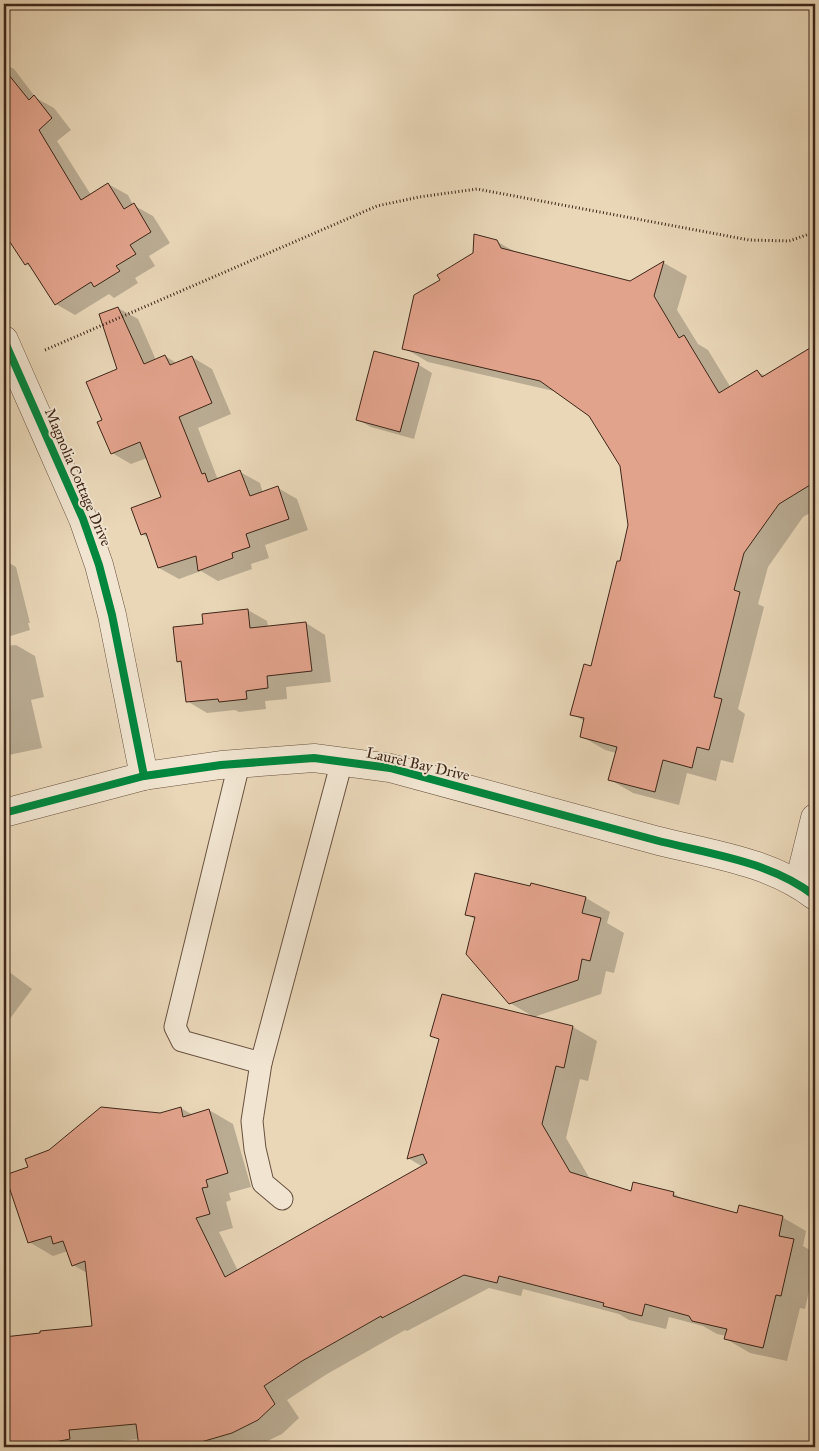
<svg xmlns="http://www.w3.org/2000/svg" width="819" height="1451" font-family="'IM FELL Great Primer',serif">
<rect width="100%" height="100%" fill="#e9d7b8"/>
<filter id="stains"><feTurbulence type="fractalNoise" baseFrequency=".004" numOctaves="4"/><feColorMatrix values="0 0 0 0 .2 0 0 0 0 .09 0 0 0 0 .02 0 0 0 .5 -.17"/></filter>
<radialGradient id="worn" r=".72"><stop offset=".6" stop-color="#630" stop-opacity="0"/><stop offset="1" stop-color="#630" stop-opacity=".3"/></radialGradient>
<g fill="#0003">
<path d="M4 64 14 69 36 98 54 108 71 130 57 141 91 195 108 184 128 195 133 205 153 216 170 243 149 256 155 266 135 278 138 283 114 298 109 294 75 315 56 304 34 269 26 264 22 234 4 212Z"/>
<path d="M496 241 519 254 631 282 664 263 687 276 677 310 698 344 708 350 731 388 757 372 766 376 815 347V510L803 517 768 567 758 604 764 607 738 709 745 714 733 763 721 760 716 781 687 773 679 805 633 793 609 779 616 753 605 750 581 736 584 721 572 714 592 667 629 525 621 466 590 415 558 392 428 362 404 348 441 281Z"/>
<path d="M118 308 138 319 156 360 165 356 178 364 192 357 212 369 231 414 198 428 218 480 240 472 260 483 263 493 278 488 297 499 308 530 265 545 269 558 251 564 252 569 218 581 201 571 179 579 159 568 149 538 142 534 163 498 147 458 131 464 112 453 104 420 118 370Z"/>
<path d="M375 353 419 365 432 373 414 439 371 427 357 419Z"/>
<path d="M4 560 16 567 30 623H28L30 630 4 638Z"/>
<path d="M248 610 267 621 268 627 306 623 325 635 331 682 286 687 287 699 265 701 266 709 239 712 235 710 207 713 187 701 183 664 178 661 205 625Z"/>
<path d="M16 645 35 656 44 697 31 700 42 748 4 756V646Z"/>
<path d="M532 885 586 898 610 912 607 923 624 933 614 973 606 971 601 994 534 1017 510 1003 476 920 466 914 531 888Z"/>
<path d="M4 968 32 989 9 1020 4 1018Z"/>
<path d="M443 995 573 1027 597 1041 588 1081 580 1079 566 1138 590 1179 632 1193H673L686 1201 738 1214 782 1217 806 1231 803 1246 815 1253V1264L805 1309 800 1308 787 1361 750 1353 726 1339 727 1336 717 1334 703 1326 669 1317 666 1329 629 1320 619 1314 523 1289 521 1296 489 1288 407 1331 405 1330 327 1374 287 1400 299 1418 282 1434 257 1446 140 1447 139 1439 92 1444 93 1447H4V1339L93 1328 87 1273 73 1265 68 1251 53 1256 29 1242 160 1114 181 1108 193 1115 209 1110 233 1124 251 1187 229 1193 231 1200 226 1202 233 1228 219 1232 238 1271 423 1167 408 1158 440 1040 432 1035Z"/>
</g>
<g fill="#e2a38c" stroke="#3e2618">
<path d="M4 69 29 100 34 95 52 118 39 130 81 200 108 183 124 209 134 203 151 232 130 245 136 254 116 266 120 271 94 287 91 282 55 305 28 263 25 265 4 233Z"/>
<path d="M474 234 497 240 501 248 630 281 664 261 654 296 679 338 684 335 719 393 757 370 762 377 815 345V482L779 504 744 553 734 590 740 592 714 697 722 699 709 750 697 747 692 768 663 760 655 792 608 780 617 747 580 737 584 718 570 715 584 664 591 666 617 561H620L628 525 620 466 589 416 540 381 402 349 414 295 440 280 437 275 473 253Z"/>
<path d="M118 307 144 364 165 355 170 365 192 356 212 403 179 417 202 474 205 473 208 482 240 470 250 496 278 486 289 519 246 534 250 547 232 553 233 558 198 571 196 556 158 568 146 533 141 535 131 508 161 497 140 442 111 454 97 422 102 420 86 382 117 369 99 314Z"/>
<path d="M374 351 419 363 400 432 356 420Z"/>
<path d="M248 609 250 628 306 622 312 671 267 676 268 688 246 691 247 699 219 702 218 699 186 702 181 661 177 662 173 627 203 624 202 614Z"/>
<path d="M475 873 530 886 531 883 586 897 582 913 601 918 590 961 582 959 578 980 509 1004 466 954 475 917 465 915Z"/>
<path d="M442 994 573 1026 564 1068 556 1066 542 1124 570 1172 631 1191 633 1182 674 1192 673 1196 737 1213 739 1205 783 1216 779 1236 794 1239 781 1296 776 1295 763 1348 724 1339 727 1329 692 1321 689 1316 645 1304 642 1316 603 1306 604 1303 499 1276 497 1283 464 1275 382 1318 381 1316 302 1361 264 1386 275 1404 258 1420 232 1433 184 1447H139L136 1424 69 1430 70 1439 30 1447H4V1337L40 1333V1331L92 1326 85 1261 72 1266 63 1241 53 1244 51 1236 28 1243 5 1175 28 1167 25 1159 49 1150 101 1107 160 1113 181 1107 183 1117 209 1109 228 1173 206 1180 208 1187 202 1188 210 1214 196 1218 225 1277 427 1163 423 1154 407 1159 439 1039 430 1036Z"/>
</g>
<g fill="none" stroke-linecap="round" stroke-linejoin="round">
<g stroke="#695240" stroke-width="23">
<g id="lane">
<path d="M239 764 175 1027 182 1041 261 1063"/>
<path d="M282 1199 263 1183 255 1149 252 1121 261 1063 342 761"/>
</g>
</g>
<g stroke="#695240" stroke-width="29">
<g id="street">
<path d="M4 340 83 519 99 565 112 615 144 776"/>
<path d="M4 813 144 776 221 765 314 758 390 768C478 792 566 816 655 840 709 854 770 861 815 896"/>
<path d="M799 883 815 818"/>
</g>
</g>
<path stroke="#3e2618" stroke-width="3" stroke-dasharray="1 2.5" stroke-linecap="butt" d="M45 350 377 206 419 197 477 189 749 240 789 241 815 232"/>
<use href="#lane" stroke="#f1e5d1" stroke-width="21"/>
<use href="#street" stroke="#f1e5d1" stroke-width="28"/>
<g stroke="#f1e5d1" stroke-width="11">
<g id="cycleway">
<path d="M4 340 83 519 99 565 112 615 144 776"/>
<path d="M4 813 144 776 221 765 314 758 390 768C478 792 566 816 655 840 709 854 770 861 815 896"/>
</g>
</g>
<use href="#cycleway" stroke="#00873e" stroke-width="8"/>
</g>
<g text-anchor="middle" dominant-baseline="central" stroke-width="4" stroke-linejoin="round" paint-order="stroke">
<g font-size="15" fill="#3e2618" stroke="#f1e5d1">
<text transform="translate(78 477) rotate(67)">Magnolia Cottage Drive</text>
<text transform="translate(418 764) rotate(13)">Laurel Bay Drive</text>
</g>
</g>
<rect width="819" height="1451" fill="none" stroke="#e9d7b8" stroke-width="20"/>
<rect x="5" y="5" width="809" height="1441" fill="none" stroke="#3e2618" stroke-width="2.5"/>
<rect x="10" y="10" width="799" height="1431" fill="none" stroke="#3e2618"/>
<rect width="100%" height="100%" filter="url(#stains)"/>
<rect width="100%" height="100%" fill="url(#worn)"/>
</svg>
